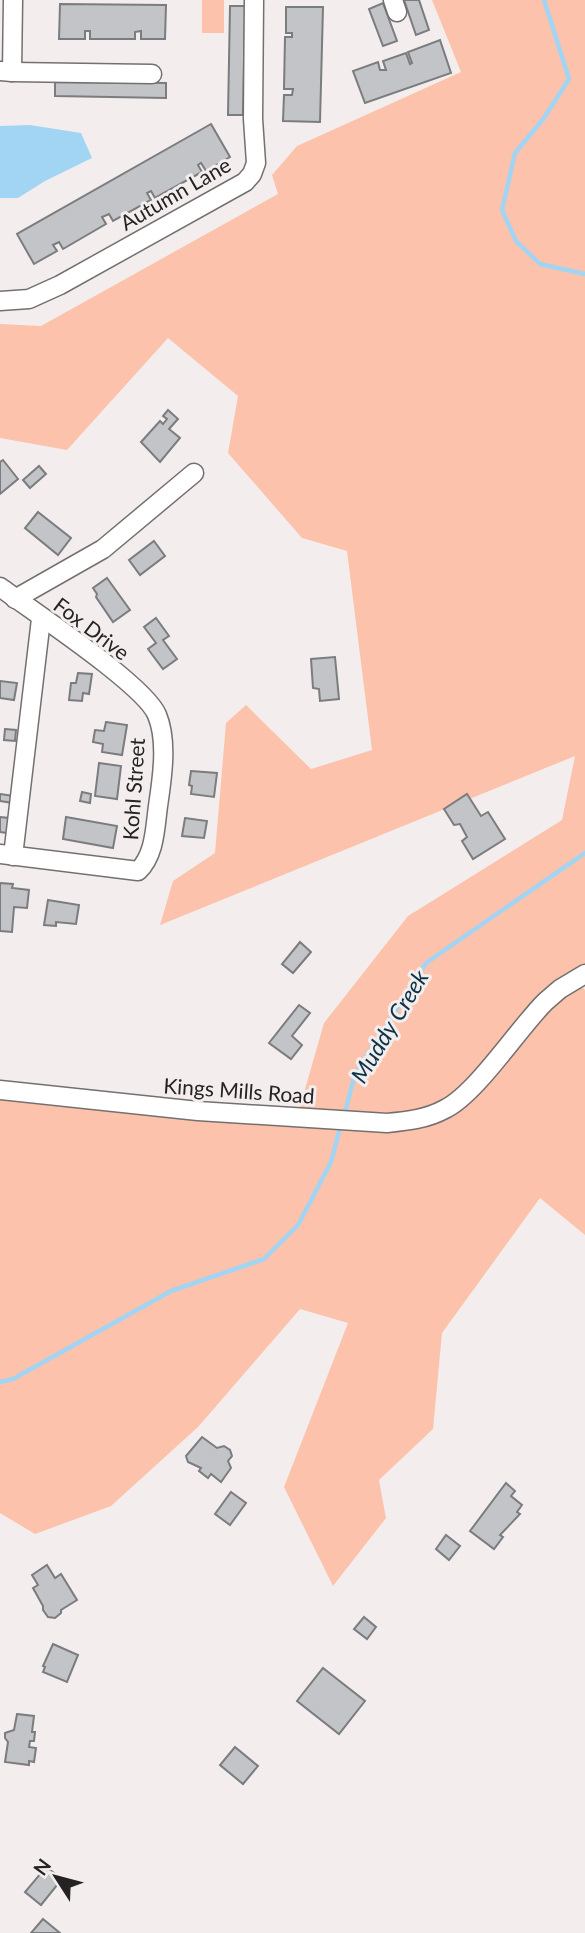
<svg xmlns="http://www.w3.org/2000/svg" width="585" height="1933" font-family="Lato,sans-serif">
<rect width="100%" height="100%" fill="#f3eeed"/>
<g fill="#fcc2ab" fill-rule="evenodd">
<rect x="202" y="0" width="22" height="33"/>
<path d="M432 0H585V974L577 981 585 990V1235L540 1198 442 1333 433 1429 379 1480 386 1518 333 1586 284 1487 348 1323 300 1309 198 1427 111 1506 35 1534 0 1513V1089L297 1117 324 1023 408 916 562 820 575 756 160 925 173 881 215 853 226 723 246 705 311 769 372 750 347 551 302 538 228 453 238 396 168 338 67 450 0 438V324L41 326 278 194 272 175 297 146 461 72ZM441 1109 387 1123 308 1117Z"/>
</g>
<path fill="#a2d4f4" d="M30 125 81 133 92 158 45 181 18 198H0V126Z"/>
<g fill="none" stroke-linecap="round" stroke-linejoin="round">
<g stroke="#a2d4f4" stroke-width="4.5">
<path d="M544 0 569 79 544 118 515 153 502 210 516 241 540 264 585 274"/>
<path d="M344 1116 355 1074 426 963 585 853"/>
<path d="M0 1382 13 1379 171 1291 264 1259 298 1225 331 1162 341 1124"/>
</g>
</g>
<g fill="#c3c4c7" stroke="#7b7c7f" stroke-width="2">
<path d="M404 0H419L429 30 416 35Z"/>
<path d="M383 3 397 41 383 46 369 9Z"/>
<path d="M60 4 166 5 165 39H141V31L135 32V39H90V31H85V39H59Z"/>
<path d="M230 6H245L243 115H228Z"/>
<path d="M286 7H323L320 122 283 121 284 95H292L293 89H284L285 37H292V33H286Z"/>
<path d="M440 40 451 73 365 103 353 71 378 62 380 70H386L383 61 406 53 410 64 412 63 408 52Z"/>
<path d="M55 82 166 83V98L55 96Z"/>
<path d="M211 124 230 157 206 171 201 163 198 165 202 172 155 198 151 191 147 193 151 200 113 221 109 214 102 217 106 224 63 249 59 242 53 245 57 251 34 264 17 234Z"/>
<path d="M168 410 178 419 169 429 180 438 160 462 141 442 160 421 163 424 167 419 163 416Z"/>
<path d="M3 460 18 479 0 494V462Z"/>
<path d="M39 466 46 474 30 488 23 480Z"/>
<path d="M38 512 71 538 58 555 25 528Z"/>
<path d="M154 541 165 556 140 575 129 560Z"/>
<path d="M107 578 130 610 113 622 96 597 97 594 93 588Z"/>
<path d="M156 618 169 636 163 640 177 659 163 669 148 649 156 643 144 627Z"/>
<path d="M335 657 339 699 320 701 319 689 313 688 311 659Z"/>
<path d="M78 673 92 674 89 694 83 693 82 701 69 700 71 683H76Z"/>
<path d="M0 681 17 683 14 700 0 698Z"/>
<path d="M106 722 127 725 122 755 102 752 103 744 93 742 95 730 104 731Z"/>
<path d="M5 729 16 730 15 741 4 740Z"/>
<path d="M99 763 121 766 117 799 95 796Z"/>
<path d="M191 771 217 773 214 797 191 794 192 786 189 785Z"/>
<path d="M82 792 91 794 90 803 80 801Z"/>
<path d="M0 794 14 796 13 803 0 801Z"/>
<path d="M467 794 481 816 488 812 505 839 473 859 462 841 467 837 460 824 454 825 444 809Z"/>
<path d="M0 817 9 818 7 833 0 832Z"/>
<path d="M66 817 117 826 113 848 63 839Z"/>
<path d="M185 818 207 821 204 838 182 836Z"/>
<path d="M0 883 13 884 12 888 29 890 27 908 14 907 12 932 0 931Z"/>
<path d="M48 900 79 905 76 924 56 922V926L44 925Z"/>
<path d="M300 942 311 952 293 973 282 964Z"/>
<path d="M299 1005 310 1013 292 1036 302 1045 291 1059 269 1043Z"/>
<path d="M202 1437 217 1448 224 1446 230 1450 232 1456 228 1461 231 1468 221 1482 211 1474 208 1478 199 1471 201 1468 188 1462 186 1456Z"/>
<path d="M506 1483 515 1491 511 1496 522 1505 517 1512 520 1514 500 1535 503 1537 494 1549 470 1531Z"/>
<path d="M231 1492 246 1503 230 1525 215 1514Z"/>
<path d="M446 1535 460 1546 449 1560 436 1549Z"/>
<path d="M47 1565 55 1578 61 1574 77 1600 61 1610V1613L55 1618 48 1617 43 1610V1606L33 1588 38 1585 32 1575Z"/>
<path d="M364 1617 376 1627 367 1639 354 1629Z"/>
<path d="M53 1644 78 1655 67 1682 43 1672 45 1667 43 1666Z"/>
<path d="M323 1668 365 1701 339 1734 297 1701Z"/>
<path d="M17 1714 34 1716 32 1732H35L34 1741H30L29 1747 36 1748 34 1762 29 1761V1765L5 1762 8 1742 5 1738V1733L14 1730Z"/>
<path d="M235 1747 258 1766 243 1784 220 1765Z"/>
<path d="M46 1867 62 1879 41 1905 25 1892Z"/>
<path d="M43 1919 60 1933H31Z"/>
</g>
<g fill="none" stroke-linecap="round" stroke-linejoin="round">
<g stroke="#74706f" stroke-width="21">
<g id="minor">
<path d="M393 0 397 12"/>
<path d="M0 71 12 72 13 0"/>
<path d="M12 72 152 74"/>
<path d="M0 301 29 299 60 285 245 182 252 174 256 163 253 119 254 0"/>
<path d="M0 587C32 611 145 685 157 715 168 741 162 779 158 806 155 828 155 855 138 871L0 854"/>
<path d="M15 599 103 549 194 473"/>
<path d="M13 856 41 619"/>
<path d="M0 1090 198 1111 387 1123C407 1121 427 1119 445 1109 476 1094 518 1029 545 1002L560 989 585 974"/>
</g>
</g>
<use href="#minor" stroke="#fff" stroke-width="18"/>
</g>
<g text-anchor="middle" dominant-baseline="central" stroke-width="6" stroke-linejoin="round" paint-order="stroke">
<g font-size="21" fill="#242222" stroke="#f3eeed">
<text transform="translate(175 193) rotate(-30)">Autumn Lane</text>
<text transform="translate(92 628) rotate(37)">Fox Drive</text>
<text transform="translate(133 789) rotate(-86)">Kohl Street</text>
<text transform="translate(239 1090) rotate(4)">Kings Mills Road</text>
</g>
<g font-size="23" font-style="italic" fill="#0a3248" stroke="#f3eeed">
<text transform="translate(389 1026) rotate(-59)">Muddy Creek</text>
</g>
</g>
<g transform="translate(56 1877) rotate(306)" stroke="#f3eeed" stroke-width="5" paint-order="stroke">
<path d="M0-5L12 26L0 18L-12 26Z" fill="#242222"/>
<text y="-10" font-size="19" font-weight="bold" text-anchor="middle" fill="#242222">N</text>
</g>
</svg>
